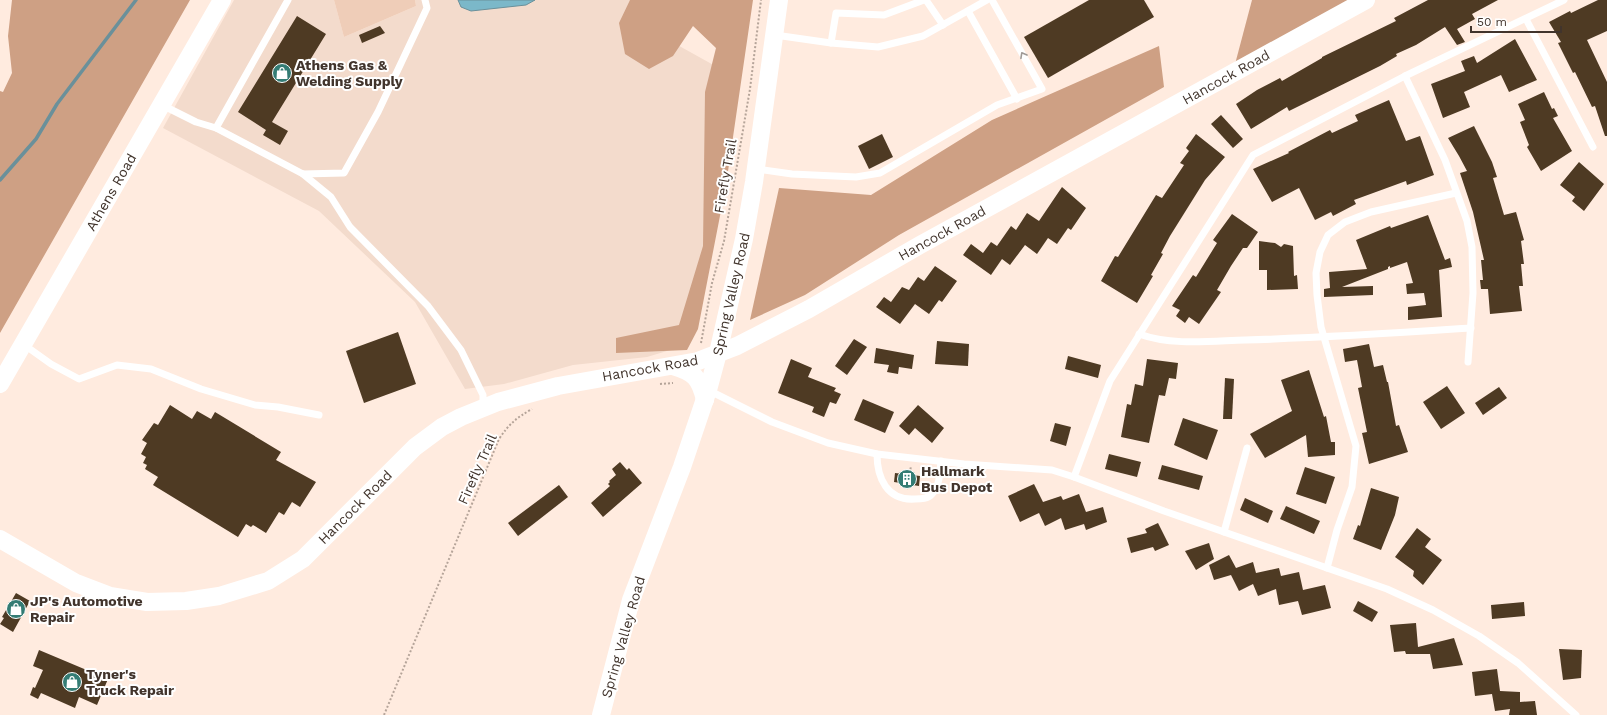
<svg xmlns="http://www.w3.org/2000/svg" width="1607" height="715" font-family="'Work Sans',sans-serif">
<rect width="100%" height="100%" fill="#ffebdf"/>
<path fill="#f3dbcc" d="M234 0H334L344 37 416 6 415 0H647L638 23 735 77 716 224 677 348 647 357 573 365 504 384 465 389 415 302 319 211 163 128Z"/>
<path fill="#efcdb8" d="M334 0H415L416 6 344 37Z"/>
<g fill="#cea084">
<path d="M12 0H190L0 333V91L3 92 12 73 8 36Z"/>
<path d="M630 0H753L726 185 698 329 687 350 616 353V338L679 325 703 246 705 92 716 48 693 26 673 56 649 69 625 54 619 23Z"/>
<path d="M1252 0H1350L1234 68Z"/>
<path d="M1159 46 1164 87 899 235 805 295 750 320 779 188 871 195 992 120Z"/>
</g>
<path fill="#7bb8c9" stroke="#6a909a" d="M458 0H535L526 5 471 11 461 7Z"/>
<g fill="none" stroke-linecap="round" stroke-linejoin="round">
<path stroke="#6a909a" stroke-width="3.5" d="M0 180 36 139 57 104 136 0"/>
</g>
<g fill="#4e3a23">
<path d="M1089 0H1144L1154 17 1048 78 1024 37Z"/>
<path d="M1428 0H1498L1472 14 1475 19 1457 29 1465 42 1457 45 1445 27 1416 45 1396 54 1397 56 1380 66 1289 111 1287 107 1251 129 1236 104 1257 90 1280 78 1282 81 1322 58V57L1396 21 1394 18Z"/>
<path d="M1598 0H1607V31L1587 40 1607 82V136H1605L1595 106 1592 107 1575 72 1573 73 1558 43 1561 42 1549 22 1570 11 1571 13Z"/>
<path d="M297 16 326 34 272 122 288 131 280 145 263 135 266 130 238 112Z"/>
<path d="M380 26 385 33 362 43 359 35Z"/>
<path d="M1515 39 1537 80 1509 92 1501 75 1464 92 1470 107 1443 118 1431 84 1465 71 1461 61 1474 56 1477 63Z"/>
<path d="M1544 92 1552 109 1554 108 1558 116 1553 118 1572 151 1541 171 1527 147 1529 145 1520 122 1525 120 1518 104Z"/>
<path d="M1389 100 1406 141 1420 136 1434 175 1407 185 1406 181 1354 200 1356 204 1333 216 1331 212 1315 220 1299 188 1272 202 1253 169 1289 153 1288 152 1330 130 1332 133 1358 121 1355 115Z"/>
<path d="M1221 115 1243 139 1233 148 1211 124Z"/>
<path d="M1474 126 1492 162 1497 177 1493 178 1504 215 1516 212 1524 240 1521 241 1524 264H1521L1523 286H1519L1522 311 1490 314 1488 289H1481L1480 280H1483L1481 260H1484L1473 212 1460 173 1467 171 1459 156 1448 138Z"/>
<path d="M882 134 893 157 869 169 858 146Z"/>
<path d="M1196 134 1225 157 1205 180 1170 236 1161 253 1163 254 1151 275 1153 276 1137 303 1101 281 1115 256 1118 257 1156 195 1162 198 1184 165 1180 163 1189 151 1186 148Z"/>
<path d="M1579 162 1604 184 1584 211 1572 201 1575 197 1560 185Z"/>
<path d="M1062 187 1086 208 1071 230 1068 228 1057 244 1048 238 1037 254 1025 245 1010 265 1002 259 991 275 963 255 971 244 983 253 991 242 997 246 1011 226 1016 230 1027 213 1039 221Z"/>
<path d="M1232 214 1258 232 1247 248H1243L1231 266 1217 290 1221 292 1199 324 1189 317 1185 323 1176 316 1180 310 1172 306 1193 275 1196 277 1217 243 1213 240Z"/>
<path d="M1428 215 1445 260 1450 258 1452 267 1439 270 1442 317 1408 320V307L1426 305 1424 293 1407 294 1406 284 1413 283 1407 262 1390 268V266L1388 267V269L1342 287 1373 286V295L1324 297V289L1330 288 1329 272 1367 269 1356 240 1390 226 1391 228Z"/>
<path d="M1259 241 1275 243 1281 247 1284 244 1293 246 1294 276 1297 275 1298 289 1267 290V270H1259Z"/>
<path d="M935 266 957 281 942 302 939 300 929 314 915 304 900 324 876 307 884 297 891 302 902 287 909 290 918 277 924 281Z"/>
<path d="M398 332 416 384 364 403 346 351Z"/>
<path d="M854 339 867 347 847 375 835 366Z"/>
<path d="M937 341 969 344 968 366 935 364Z"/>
<path d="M1369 344 1374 367 1383 365 1387 382H1388L1396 426 1399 425 1408 452 1369 464 1362 433 1367 432 1358 388 1362 387 1357 360 1345 362 1343 349Z"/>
<path d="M876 348 914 355 912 369 899 367 898 374 887 372 889 365 874 363Z"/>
<path d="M1068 356 1101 365 1098 378 1065 369Z"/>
<path d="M791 359 812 368 808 377 836 388 834 391 841 394 836 404 830 402 824 417 812 412 814 407 778 393Z"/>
<path d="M1147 359 1178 363 1176 379 1169 378 1165 396 1159 395 1149 443 1121 437 1127 404 1131 405 1135 384 1143 386Z"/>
<path d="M1309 370 1324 417 1326 416 1331 442H1335V455L1308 457 1306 435 1265 458 1250 434 1292 411 1281 380Z"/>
<path d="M1225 378 1234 379 1232 419H1223Z"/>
<path d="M1447 386 1465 413 1441 429 1423 402Z"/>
<path d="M1499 387 1507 398 1483 415 1475 403Z"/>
<path d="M863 399 894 412 885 433 854 420Z"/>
<path d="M170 405 192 419 197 411 211 419 215 412 281 452 276 460 316 482 300 507 292 502 284 515 279 512 266 533 253 525 251 527 246 524 238 537 153 485 158 477 145 469 147 465 143 463 146 457 141 454 147 443 142 440 154 423 158 425Z"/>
<path d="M918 405 944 428 932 443 915 428 909 435 899 426Z"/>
<path d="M1183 418 1218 430 1207 460 1174 445Z"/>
<path d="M1055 423 1071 427 1066 446 1050 441Z"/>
<path d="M1109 454 1141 462 1137 477 1105 469Z"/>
<path d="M620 462 627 470 629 468 642 483 603 517 591 503 610 486 608 484 610 482 609 481 616 475 612 469Z"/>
<path d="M1162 465 1203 476 1199 490 1158 479Z"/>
<path d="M1305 467 1335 477 1326 504 1296 494Z"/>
<path d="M895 473 920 476 919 486 894 482Z"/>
<path d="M1034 484 1043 502 1061 496 1063 500 1079 494 1086 512 1103 507 1107 522 1086 530 1084 524 1065 530 1061 518 1045 526 1039 513 1020 522 1008 496Z"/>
<path d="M559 485 568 497 518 536 508 523Z"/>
<path d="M1371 488 1399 497 1395 515 1381 550 1353 539 1358 525 1360 526Z"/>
<path d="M1245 498 1273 511 1268 523 1240 510Z"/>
<path d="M1286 506 1320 521 1314 534 1280 519Z"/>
<path d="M1158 523 1169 545 1155 551 1153 547 1131 553 1127 538 1147 533 1145 529Z"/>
<path d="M1417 528 1431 539 1425 547 1442 560 1423 585 1413 576 1414 571 1395 557Z"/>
<path d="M1209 543 1214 559 1196 570 1185 551Z"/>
<path d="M1229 555 1236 568 1253 562 1256 573 1279 568 1281 576 1299 572 1303 590 1325 585 1331 608 1302 615 1298 601 1279 605 1276 589 1258 596 1253 584 1239 591 1231 575 1214 580 1209 565Z"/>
<path d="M16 593 30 601 13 632 0 624 4 618 2 617Z"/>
<path d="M1358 601 1378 612 1372 622 1353 611Z"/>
<path d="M1524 602 1525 616 1492 619 1491 605Z"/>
<path d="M1416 623 1418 647 1454 638 1463 665 1433 669 1430 654H1406L1405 651 1394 652 1390 625Z"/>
<path d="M1559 649 1582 650 1581 678 1563 680Z"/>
<path d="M39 650 108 679 97 705 79 697 75 708 41 693 38 699 30 695 33 687 35 688 43 670 33 666Z"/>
<path d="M1497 669 1500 691 1520 692V702L1535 701 1537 715H1509L1510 709 1495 711 1492 694 1475 696 1472 672Z"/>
</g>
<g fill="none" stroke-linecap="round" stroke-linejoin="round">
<g stroke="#b5a499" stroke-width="2" stroke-dasharray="2 2" stroke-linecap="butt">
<path d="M701 343 712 283 724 241 750 89 761 0"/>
<path d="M660 384 673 383"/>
<path d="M907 489 911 466"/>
<path d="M384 715 499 439C509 424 516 418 532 409"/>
</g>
<g stroke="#fff" stroke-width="7">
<path d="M926 0 943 25"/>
<path d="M968 11 1017 99"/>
<path d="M1526 19 1593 147"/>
<path d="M775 35 831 43 878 47 923 36 987 0"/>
<path d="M831 43 836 13 884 15 924 0"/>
<path d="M1405 76 1445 160 1467 221 1472 247 1473 293 1468 362"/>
<path d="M162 105 196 122 216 128 288 0"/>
<path d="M216 128 303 174 344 173 378 112 427 8 425 0"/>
<path d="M756 169 792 174 856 177 880 173 997 105 1042 89 992 0"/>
<path d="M303 174 331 197 350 227 428 306 461 350 483 395V408"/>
<path d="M1139 334C1172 346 1211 341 1245 340 1321 338 1395 333 1471 328"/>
<path d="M23 344 51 364 79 379 117 365 151 369 201 389 255 405 278 407 319 415"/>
<path d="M708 390 772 422 828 443 877 454 964 464 1052 470 1074 477 1164 511 1387 589 1433 610 1479 636 1518 663 1576 715"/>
<path d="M877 454C877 478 887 501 915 499 921 499 928 499 932 494 940 486 940 471 941 461"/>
<path d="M1074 477 1110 381 1253 155 1405 76 1564 0"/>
<path d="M1224 532 1247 448"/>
<path d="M1327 568 1337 530 1352 487 1356 446 1321 327 1317 295 1316 273 1320 252 1328 235 1345 222 1371 212 1456 193"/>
</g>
<g stroke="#fff" stroke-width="18">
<path d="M673 366C694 372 700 378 705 400"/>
<path d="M0 384 222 0"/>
<path d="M0 539 76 583 110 596 147 602 186 601 219 596 268 581 303 559 415 447 442 427 461 417 498 402 558 386 698 361 737 346 809 309 920 245 1366 0"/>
<path d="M601 715 631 600 682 467 708 390 718 353 744 239 754 182 779 0"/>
</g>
</g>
<defs><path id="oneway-chevron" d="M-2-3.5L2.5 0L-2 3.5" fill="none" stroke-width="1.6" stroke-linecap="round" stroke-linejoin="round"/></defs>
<use stroke="#a09a96" href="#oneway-chevron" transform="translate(1023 55) rotate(-119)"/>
<defs>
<g id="shop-disc" transform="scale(1)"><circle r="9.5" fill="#347c74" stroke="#fff"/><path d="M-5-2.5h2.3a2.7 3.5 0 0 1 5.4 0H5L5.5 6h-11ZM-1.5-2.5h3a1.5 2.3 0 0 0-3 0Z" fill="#fff"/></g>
<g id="building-disc" transform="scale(1)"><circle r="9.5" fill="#347c74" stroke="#fff"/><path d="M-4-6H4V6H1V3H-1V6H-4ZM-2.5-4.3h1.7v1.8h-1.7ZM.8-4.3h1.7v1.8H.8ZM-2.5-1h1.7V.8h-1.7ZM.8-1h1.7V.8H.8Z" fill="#fff"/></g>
</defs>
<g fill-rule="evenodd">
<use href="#shop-disc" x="282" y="73"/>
<use href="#building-disc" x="907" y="479"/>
<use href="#shop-disc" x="16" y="609"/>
<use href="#shop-disc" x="72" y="682"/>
</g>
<g text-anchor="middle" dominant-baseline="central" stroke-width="4" stroke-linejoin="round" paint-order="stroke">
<g font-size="14" font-weight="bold" fill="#41342c" stroke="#fff" text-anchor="start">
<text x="296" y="65">Athens Gas &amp;<tspan x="296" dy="16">Welding Supply</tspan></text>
<text x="921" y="471">Hallmark<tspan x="921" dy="16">Bus Depot</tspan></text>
<text x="30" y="601">JP's Automotive<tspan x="30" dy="16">Repair</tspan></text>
<text x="86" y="674">Tyner's<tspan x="86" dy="16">Truck Repair</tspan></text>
</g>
<g font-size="14" fill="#41342c" stroke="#fff">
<text transform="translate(1226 77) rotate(-29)">Hancock Road</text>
<text transform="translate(725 176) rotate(-80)">Firefly Trail</text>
<text transform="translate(111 192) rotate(-60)">Athens Road</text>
<text transform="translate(942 233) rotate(-29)">Hancock Road</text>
<text transform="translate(731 294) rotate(-77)">Spring Valley Road</text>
<text transform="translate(650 368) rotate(-10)">Hancock Road</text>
<text transform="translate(477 469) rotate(-66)">Firefly Trail</text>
<text transform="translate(355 507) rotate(-45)">Hancock Road</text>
<text transform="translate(623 637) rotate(-74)">Spring Valley Road</text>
</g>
</g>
<path d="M1471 26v6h90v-6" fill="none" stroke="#41342c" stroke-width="2"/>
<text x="1477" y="26" font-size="12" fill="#41342c" stroke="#ffffff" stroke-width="3" paint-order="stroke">50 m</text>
</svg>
